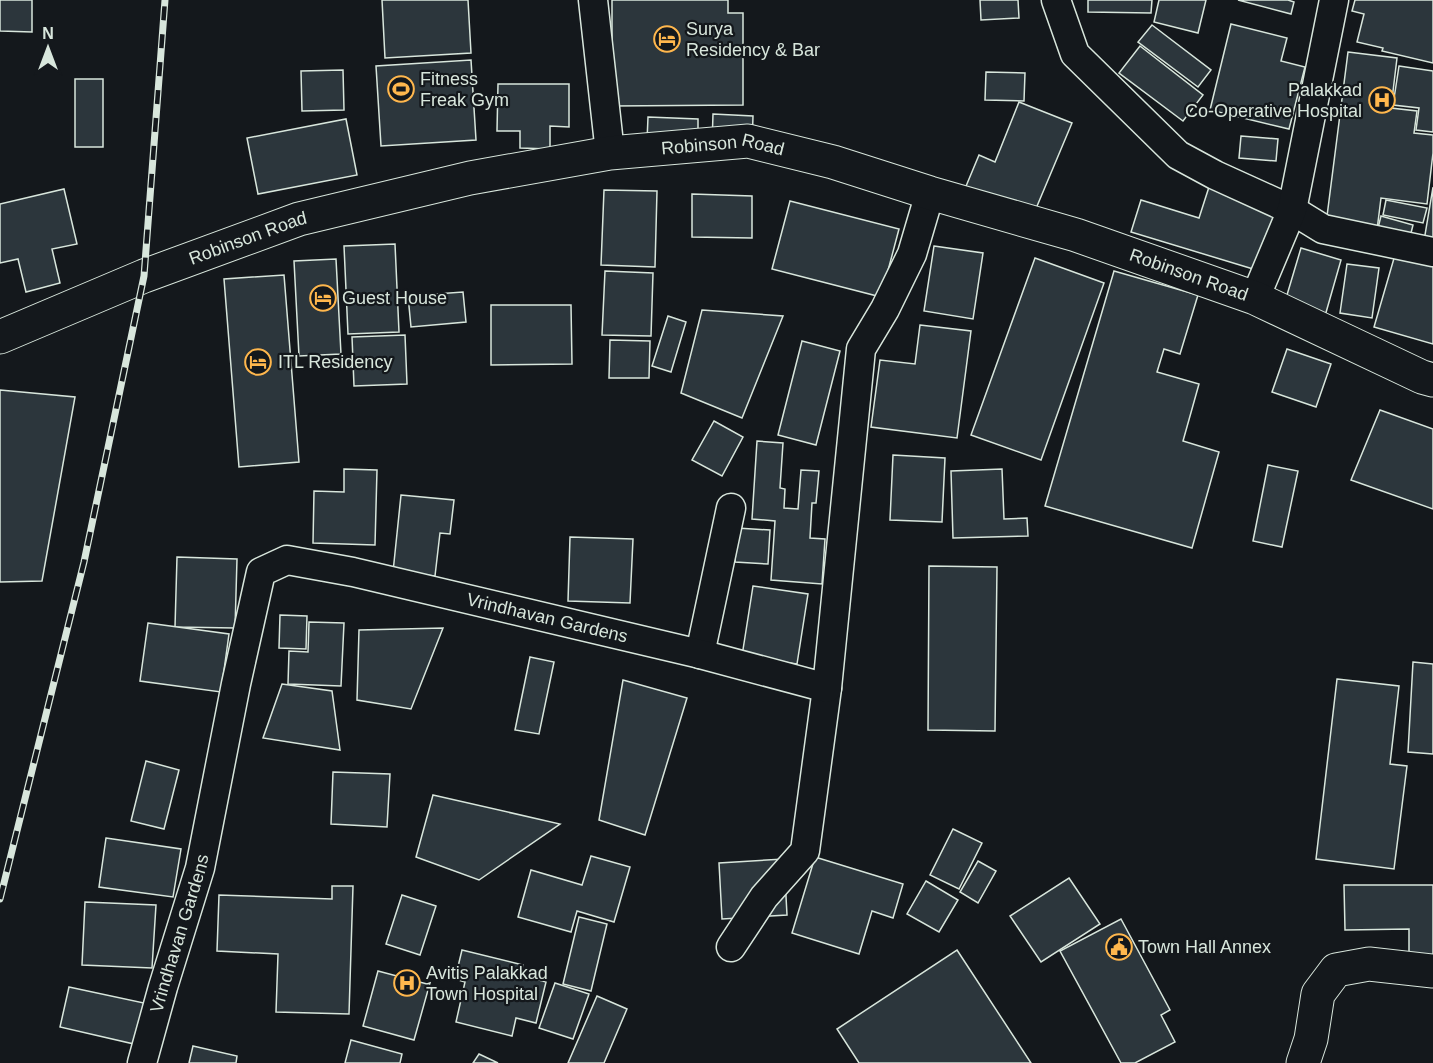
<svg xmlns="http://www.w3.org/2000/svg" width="1433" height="1063" font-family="Arial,sans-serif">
<rect width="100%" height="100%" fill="#14181c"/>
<g fill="#2c363c" stroke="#d8e6dc" stroke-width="1.5">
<path d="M0 0H32V32L0 31Z"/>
<path d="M382 0H468L471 53 385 58Z"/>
<path d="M612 0H728V13H743V105L612 106Z"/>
<path d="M980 0H1018L1019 18 981 20Z"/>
<path d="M1088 0H1152L1151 13 1088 12Z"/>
<path d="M1159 0H1206L1198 33 1154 22Z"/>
<path d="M1238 0H1288L1294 2 1291 14Z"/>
<path d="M1355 0H1433V63L1382 51 1383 48 1357 42 1364 14 1352 11Z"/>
<path d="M1231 24 1287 38 1281 61 1305 67 1289 129 1210 110Z"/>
<path d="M1152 25 1211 70 1198 87 1138 42Z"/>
<path d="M1140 46 1203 95 1183 121 1119 73Z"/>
<path d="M1348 52 1397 58 1391 108 1417 111 1414 133 1433 135V153L1427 204 1381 198 1377 230 1326 224Z"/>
<path d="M471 60 476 140 381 146 376 66Z"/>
<path d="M1399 66 1433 71V132L1416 130 1419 108 1393 105Z"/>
<path d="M343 70 344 110 302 111 301 71Z"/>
<path d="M986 72 1025 73 1024 101 985 100Z"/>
<rect x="75" y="79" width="28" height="68"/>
<path d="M498 84H569V127L550 126V149L520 148V131H497Z"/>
<path d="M1019 102 1072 123 1032 218 964 191 979 155 995 162Z"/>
<path d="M713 114 753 116 752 146 712 145Z"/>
<path d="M648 117 698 119V143L647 141Z"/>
<path d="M346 119 357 175 258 194 247 138Z"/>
<path d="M1241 136 1278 139 1276 161 1239 158Z"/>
<path d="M1209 187 1283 209 1263 272 1131 232 1141 200 1199 218Z"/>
<path d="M1433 187V243L1424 241Z"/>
<path d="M64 189 77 244 52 249 60 283 26 292 18 259 0 263V204Z"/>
<path d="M604 190 657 191 655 267 601 265Z"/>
<path d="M692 194 752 196V238L692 237Z"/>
<path d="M1386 200 1427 208 1423 223 1383 215Z"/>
<path d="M790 201 899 229 881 297 772 269Z"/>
<path d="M1381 216 1413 225 1409 241 1377 232Z"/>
<path d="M395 244 399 332 348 334 344 246Z"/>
<path d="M934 246 983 253 973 319 924 311Z"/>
<path d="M1301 248 1341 260 1325 316 1284 305Z"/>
<path d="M1397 248 1433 258V344L1374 327Z"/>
<path d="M1035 258 1104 283 1041 460 971 435Z"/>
<path d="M336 259 341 354 299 356 294 261Z"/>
<path d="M1347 264 1379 268 1372 318 1340 313Z"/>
<path d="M605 271 653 273 651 336 602 335Z"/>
<path d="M1114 271 1198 295 1180 354 1164 349 1157 372 1199 384 1183 441 1219 452 1192 548 1045 506Z"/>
<path d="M284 275 299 462 239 467 224 279Z"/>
<path d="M463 292 466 322 411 327 408 296Z"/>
<path d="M491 305H571L572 364 491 365Z"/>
<path d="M702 310 783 316 742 418 681 393Z"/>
<path d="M668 316 686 322 671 372 652 366Z"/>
<path d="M920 325 971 331 957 438 871 427 880 360 915 364Z"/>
<path d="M405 335 407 384 354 386 352 337Z"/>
<path d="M610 340 650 341 649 378H609Z"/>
<path d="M802 341 840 351 816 445 778 435Z"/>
<path d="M1287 349 1331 364 1316 407 1272 392Z"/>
<path d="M0 390 75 397 42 581 0 582Z"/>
<path d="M1380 410 1433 429V509L1351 480Z"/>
<path d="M714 421 743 437 722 476 692 460Z"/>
<path d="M757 441 783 443 780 488 785 489 784 508 798 509 801 470 819 471 816 503H812L810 538 825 539 822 584 771 580 775 521 752 519Z"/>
<path d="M893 455 945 458 942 522 890 520Z"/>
<path d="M1268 465 1298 471 1282 547 1253 541Z"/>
<path d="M344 469 377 470 375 545 313 543 314 491 344 492Z"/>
<path d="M1002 469 1004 519 1027 518 1028 536 953 538 951 471Z"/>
<path d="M401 495 454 500 450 534 440 533 435 576 393 572Z"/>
<path d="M737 528 770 530 768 564 735 562Z"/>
<path d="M570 537 633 539 630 603 568 601Z"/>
<path d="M177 557 237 559 235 628 175 627Z"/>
<path d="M929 566 997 567 995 731 928 730Z"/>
<path d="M753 586 808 594 797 664 742 656Z"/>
<path d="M280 615 307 616 306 649 279 648Z"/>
<path d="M309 622 344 623 341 686 288 684 289 651 308 652Z"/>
<path d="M148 623 229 634 221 692 140 681Z"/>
<path d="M443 628 411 709 357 700 359 630Z"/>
<path d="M530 657 554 662 539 734 515 730Z"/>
<path d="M1413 662 1433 664V754L1408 752Z"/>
<path d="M1337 679 1399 686 1390 764 1407 766 1394 869 1316 859Z"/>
<path d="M623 680 687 698 645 835 599 820Z"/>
<path d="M282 684 332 691 340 750 263 738Z"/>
<path d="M146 761 179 770 164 829 131 821Z"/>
<path d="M333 772 390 774 387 827 331 824Z"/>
<path d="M433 795 560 824 479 880 416 857Z"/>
<path d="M953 829 982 843 959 889 930 875Z"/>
<path d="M106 838 181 849 173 897 99 887Z"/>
<path d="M591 856 630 867 614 922 577 911 571 932 518 917 531 870 582 885Z"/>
<path d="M815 857 903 884 893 918 872 911 859 954 792 933Z"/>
<path d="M784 859 787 915 722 919 719 863Z"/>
<path d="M978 861 996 871 978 903 960 892Z"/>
<path d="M1069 878 1100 924 1041 962 1010 916Z"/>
<path d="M926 881 958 900 939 932 907 914Z"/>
<path d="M1344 885H1433V961H1409V929L1345 930Z"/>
<path d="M332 886H353L349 1014 276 1012 278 954 217 951 219 895 332 899Z"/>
<path d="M402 895 436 906 420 955 386 944Z"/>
<path d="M85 902 156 905 152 968 82 965Z"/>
<path d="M579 917 607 924 591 991 563 984Z"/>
<path d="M1121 919 1170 1010 1161 1015 1175 1042 1135 1063H1121L1060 951Z"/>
<path d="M462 950 523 965 521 975 546 982 536 1023 516 1018 512 1036 456 1022 465 982 455 979Z"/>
<path d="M957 950 1031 1063H859L837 1029Z"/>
<path d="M378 971 427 984 430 983 414 1040 363 1026Z"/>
<path d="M555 983 589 994 573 1039 539 1028Z"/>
<path d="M69 987 144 1003 134 1044 60 1027Z"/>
<path d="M597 996 627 1009 604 1063H568Z"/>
<path d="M351 1040 402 1054 400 1063H345Z"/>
<path d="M193 1046 237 1056 236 1063H189Z"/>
<path d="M479 1054 498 1063H473Z"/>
</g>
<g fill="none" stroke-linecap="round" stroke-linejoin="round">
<g stroke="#d8e6dc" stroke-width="31">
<g id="street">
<path d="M593 0 610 153"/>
<path d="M1056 0 1075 54 1178 155 1215 175 1292 210 1323 229 1433 252"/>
<path d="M1255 298 1292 210 1334 0"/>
<path d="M700 654 731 508"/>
<path d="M731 947 764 897 805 851 827 688"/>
<path id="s1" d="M142 1063 163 987 200 868 236 684 261 572 287 560 353 572 700 654 827 688 861 349 885 309 912 254 930 193"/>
</g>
</g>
<g stroke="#d8e6dc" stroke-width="35">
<g id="secondary">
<path id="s2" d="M0 337 144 276 299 219 470 178 610 153 748 141 833 162 930 193 1076 235 1255 298 1422 377 1433 380"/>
<path d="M1303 1063 1311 1039 1318 994 1336 970 1369 964 1433 971"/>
</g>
</g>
<use href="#street" stroke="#14181c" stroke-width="28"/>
<use href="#secondary" stroke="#14181c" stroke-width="33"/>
<g stroke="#d8e6dc" stroke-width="7">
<path id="rail" d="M0 899 84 562 144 276 165 0"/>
</g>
<use href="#rail" stroke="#14181c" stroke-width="4.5" stroke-dasharray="14" stroke-linecap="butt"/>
</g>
<defs>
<g id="hotel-ring" transform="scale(1.35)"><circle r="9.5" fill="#14181c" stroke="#ffb74d" stroke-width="1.5"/><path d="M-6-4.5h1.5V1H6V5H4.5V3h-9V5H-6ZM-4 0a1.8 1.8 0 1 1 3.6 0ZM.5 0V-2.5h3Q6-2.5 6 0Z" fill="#ffb74d"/></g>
<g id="stadium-ring" transform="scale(1.35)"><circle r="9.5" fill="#14181c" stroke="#ffb74d" stroke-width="1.5"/><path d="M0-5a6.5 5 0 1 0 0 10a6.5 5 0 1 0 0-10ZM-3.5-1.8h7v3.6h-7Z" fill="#ffb74d"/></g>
<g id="hospital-ring" transform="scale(1.35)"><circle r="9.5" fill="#14181c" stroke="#ffb74d" stroke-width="1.5"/><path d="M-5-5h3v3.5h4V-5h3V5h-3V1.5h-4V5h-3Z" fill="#ffb74d"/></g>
<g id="civic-ring" transform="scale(1.35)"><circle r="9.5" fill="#14181c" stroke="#ffb74d" stroke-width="1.5"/><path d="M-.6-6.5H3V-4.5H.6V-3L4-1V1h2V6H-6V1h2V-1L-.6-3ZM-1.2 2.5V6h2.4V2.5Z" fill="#ffb74d"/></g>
</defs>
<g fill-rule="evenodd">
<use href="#hotel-ring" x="667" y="39"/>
<use href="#stadium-ring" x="401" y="89"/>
<use href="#hospital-ring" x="1382" y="100"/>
<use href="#hotel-ring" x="323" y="298"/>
<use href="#hotel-ring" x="258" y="362"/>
<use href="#civic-ring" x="1119" y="947"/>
<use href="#hospital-ring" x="407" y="983"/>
</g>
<g text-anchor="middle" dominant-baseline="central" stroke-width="4.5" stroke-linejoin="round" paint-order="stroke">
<g font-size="18" fill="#d8e6dc" stroke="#14181c" text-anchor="start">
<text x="686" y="29">Surya<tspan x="686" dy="21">Residency &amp; Bar</tspan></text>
<text x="420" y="79">Fitness<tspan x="420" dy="21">Freak Gym</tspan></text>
<text x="1362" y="90" text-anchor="end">Palakkad<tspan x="1362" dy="21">Co-Operative Hospital</tspan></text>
<text x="342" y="298">Guest House</text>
<text x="278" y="362">ITL Residency</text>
<text x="1138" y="947">Town Hall Annex</text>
<text x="426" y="973">Avitis Palakkad<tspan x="426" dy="21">Town Hospital</tspan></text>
</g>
<g font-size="18" fill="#d8e6dc" stroke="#14181c">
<text stroke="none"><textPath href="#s2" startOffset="753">Robinson Road</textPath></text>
<text stroke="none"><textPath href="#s2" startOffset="267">Robinson Road</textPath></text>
<text stroke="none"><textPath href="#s2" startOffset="1239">Robinson Road</textPath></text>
<text stroke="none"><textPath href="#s1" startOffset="801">Vrindhavan Gardens</textPath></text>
<text stroke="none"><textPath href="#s1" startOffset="135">Vrindhavan Gardens</textPath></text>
</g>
</g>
<g transform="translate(48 48)" stroke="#14181c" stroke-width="4.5" paint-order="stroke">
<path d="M0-4.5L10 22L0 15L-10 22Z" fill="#d8e6dc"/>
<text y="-9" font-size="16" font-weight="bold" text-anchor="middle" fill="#d8e6dc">N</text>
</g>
</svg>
